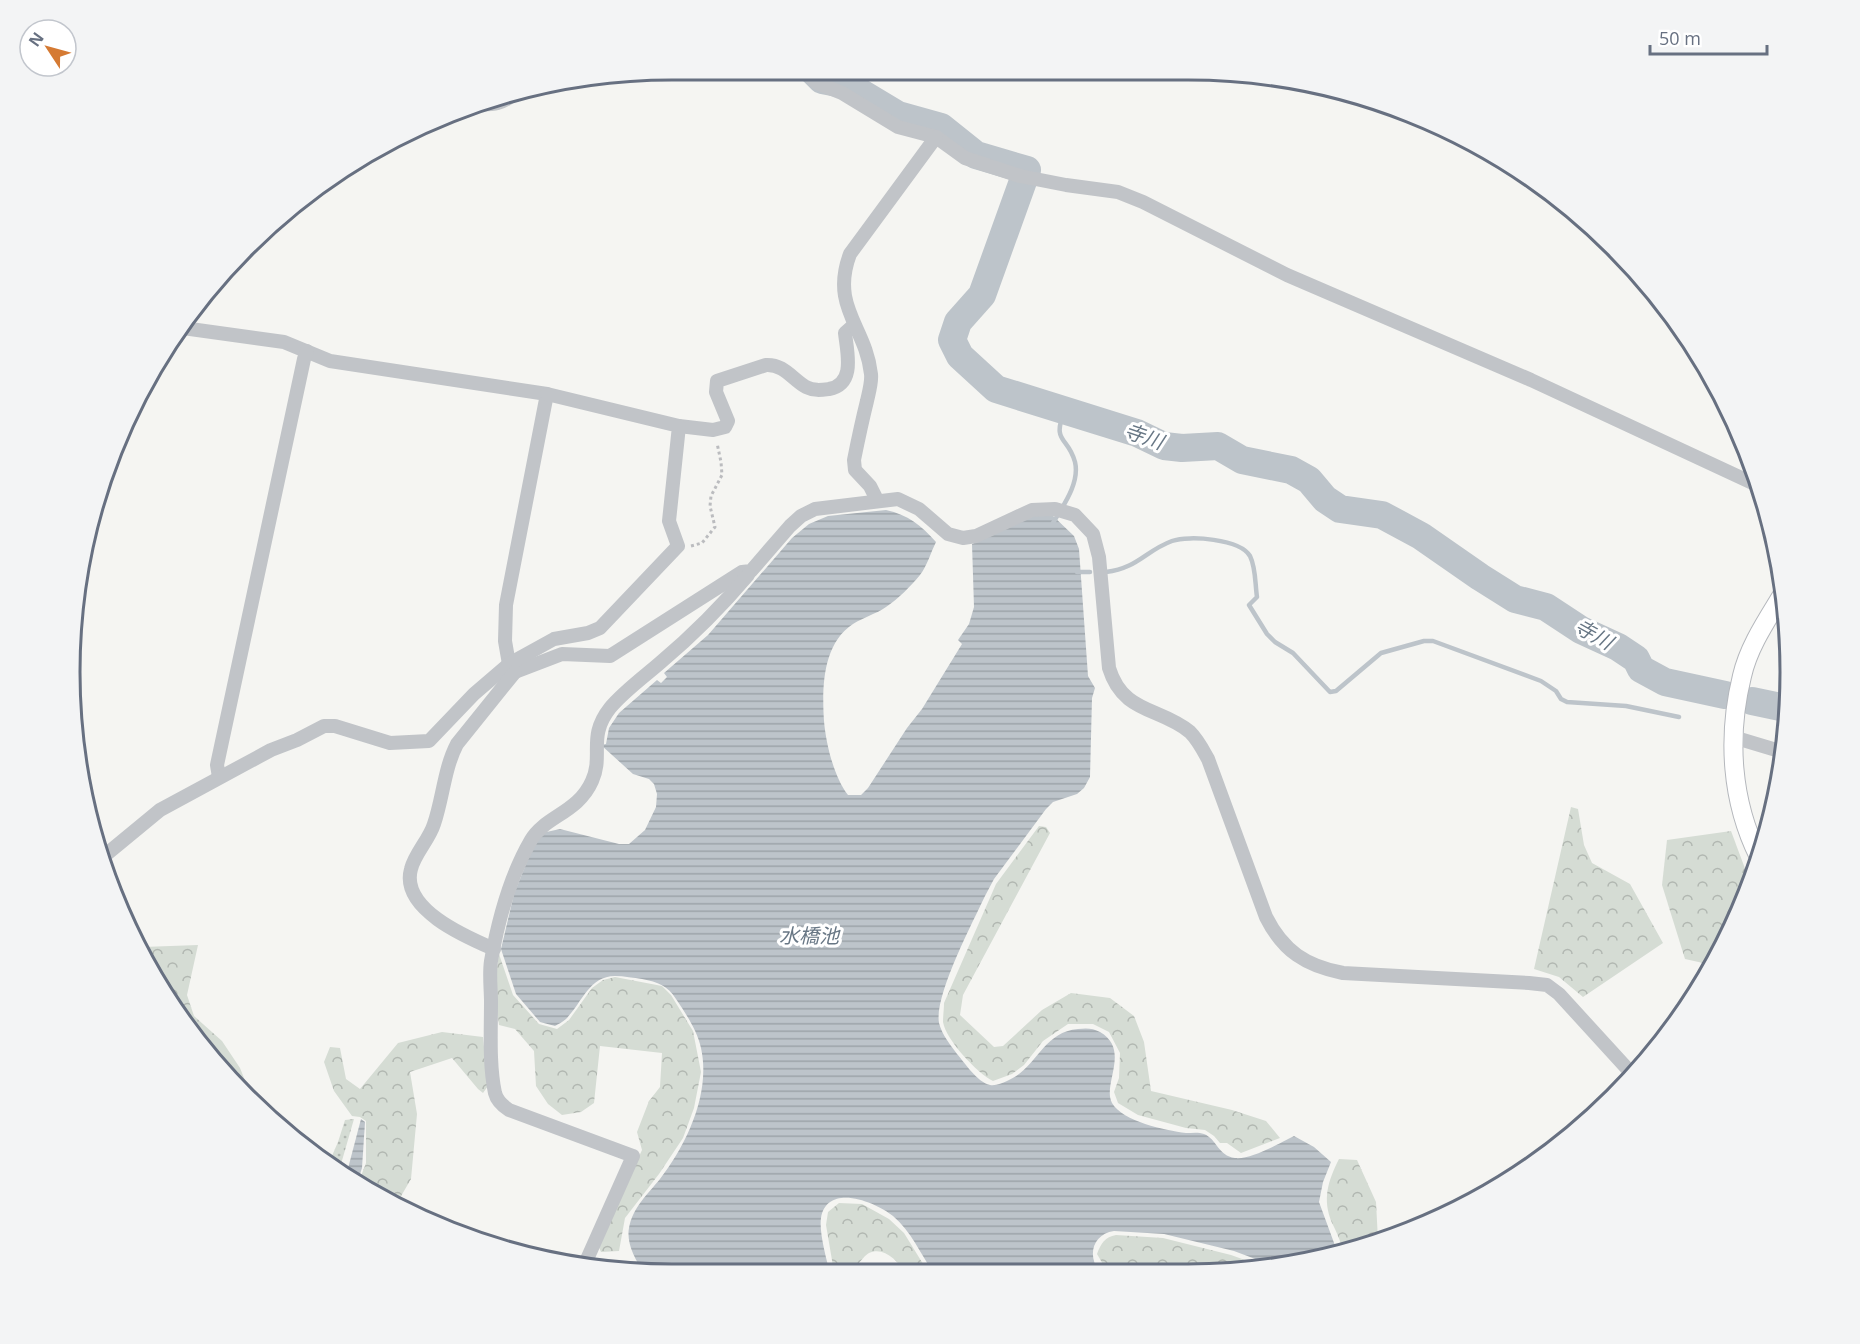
<svg xmlns="http://www.w3.org/2000/svg" width="1860" height="1344" font-family="'Open Sans','Noto Sans JP',sans-serif">
<defs>
<pattern id="grass-dots" width="8" height="8" patternUnits="userSpaceOnUse" patternTransform="scale(1.5)"><rect width="8" height="8" fill="#d5dcd4"/><path d="M2 2h.1M6 6h.1" fill="none" stroke="#b1b7b1" stroke-width="1.8" stroke-linecap="round"/></pattern>
<pattern id="forest-crowns" width="20" height="18" patternUnits="userSpaceOnUse" patternTransform="scale(1.5)"><rect width="20" height="18" fill="#d5dcd4"/><path d="M2 6a3 3 0 1 1 6 0M12 15a3 3 0 1 1 6 0" fill="none" stroke="#b1b7b1"/></pattern>
<pattern id="water-rules" width="6" height="5" patternUnits="userSpaceOnUse" patternTransform="scale(1.5)"><rect width="6" height="5" fill="#bdc4ca"/><path d="M0 2.5h6" fill="none" stroke="#9da4a9"/></pattern>
</defs>
<rect width="100%" height="100%" fill="#f5f5f2"/>
<path fill="url(#grass-dots)" d="M354 1119 339 1171 328 1165 338 1142 345 1120Z"/>
<g fill="url(#forest-crowns)">
<path d="M1571 807 1578 809 1584 845 1592 863 1630 884 1663 943 1583 997 1559 977 1534 969Z"/>
<path d="M1039 826 1046 827 1050 833 963 995 960 1015 994 1047 1003 1046 1042 1010 1071 993 1110 998 1134 1016 1144 1042 1151 1091 1232 1110 1266 1121 1280 1138 1241 1153 1227 1143H1220L1214 1136 1205 1130 1186 1128 1138 1115 1118 1103 1114 1092 1119 1078 1120 1053 1109 1032 1093 1024H1068L1043 1041 1024 1065 1012 1074 993 1081C977 1073 946 1040 943 1022 943 1016 944 1009 944 1003L996 884Z"/>
<path d="M1731 831 1750 882 1729 939 1712 965 1685 959 1662 885 1667 840Z"/>
<path d="M132 937H135L143 947 198 945 187 995 194 1016 222 1041 240 1068 254 1103 218 1069 150 974Z"/>
<path d="M499 954 513 995 539 1024 557 1029 569 1020 592 988 603 980 615 977 662 986 671 995 693 1031 701 1072 694 1108 683 1138 659 1174 625 1218 619 1251 601 1252 598 1245 642 1150 637 1132 649 1101 660 1087 662 1053 600 1046 594 1103 581 1112 562 1115 548 1104 536 1086 534 1051 515 1029 499 1025 494 987Z"/>
<path d="M442 1032 483 1037 488 1086 483 1093 478 1089 452 1058 410 1072 417 1114 411 1179 397 1203 391 1204 358 1184 366 1163V1121L360 1117 352 1116 334 1091 324 1062 330 1047 340 1048 346 1079 360 1089 398 1043Z"/>
<path d="M1339 1159 1357 1160 1376 1202 1378 1240 1342 1250C1341 1241 1336 1231 1332 1223 1322 1199 1328 1181 1339 1159Z"/>
<path d="M839 1203 862 1204 889 1219 904 1233 928 1272H906C897 1261 884 1246 869 1253 865 1255 861 1261 858 1264V1272H834L826 1225 828 1212Z"/>
<path d="M1116 1235 1163 1238 1231 1255 1270 1269 1107 1271 1097 1254C1101 1243 1105 1237 1116 1235Z"/>
</g>
<g fill="url(#water-rules)">
<path d="M886 510C908 515 921 525 936 542 931 552 927 566 920 575 911 586 898 599 886 607 876 614 864 617 853 624 822 644 822 689 824 721 826 744 834 777 848 795H861L868 788 907 728 922 709 962 644 958 640 969 624 974 607 972 544 1036 515 1051 514 1074 536 1079 549 1088 676 1095 688 1092 698 1090 777 1084 788 1077 794 1053 802 1046 809 994 879 985 896C972 924 934 996 939 1023 942 1035 950 1044 957 1054 965 1063 977 1082 990 1085 996 1086 1002 1083 1007 1081 1037 1069 1042 1032 1078 1029 1086 1028 1093 1028 1100 1032 1131 1050 1102 1084 1112 1103 1123 1122 1165 1130 1186 1133 1192 1133 1199 1132 1204 1134 1217 1139 1218 1156 1235 1158 1251 1160 1280 1143 1294 1136L1314 1147 1331 1162 1323 1182 1319 1202 1337 1251 1277 1267 1234 1251 1164 1234 1114 1231C1093 1234 1087 1255 1099 1271L933 1272C920 1253 911 1231 893 1216 876 1202 827 1182 821 1218 819 1232 826 1258 830 1273L646 1274C636 1263 626 1243 629 1228 633 1207 647 1195 660 1179 687 1144 711 1093 701 1048 697 1030 686 1014 676 999 668 986 658 982 642 979 634 978 624 976 615 976 589 976 582 1003 566 1019 563 1022 558 1024 555 1026L540 1022 516 994 501 949 514 894 530 854 542 833 560 829 619 844H629L645 830 656 807 657 794 654 784 649 779 633 774 601 745 606 744 609 728 619 713 657 680 661 683 667 677 664 673 708 635 792 538 809 524 828 516Z"/>
<path d="M361 1119 365 1122 362 1168 357 1183 346 1176Z"/>
</g>
<g fill="none" stroke-linecap="round" stroke-linejoin="round">
<g stroke="#bdc4ca" stroke-width="4.5">
<path d="M1053 523C1063 506 1080 483 1075 462 1068 436 1051 443 1065 410"/>
<path d="M1077 572H1090"/>
<path d="M1106 572C1138 568 1145 551 1172 541 1189 535 1240 539 1250 556 1256 568 1255 584 1257 597L1249 605 1267 634 1275 642 1293 653 1330 692 1336 691 1381 653 1424 641H1433L1541 681 1556 691 1561 699 1567 702 1626 706 1679 717"/>
</g>
<g stroke="#bdc4ca" stroke-width="28">
<path d="M811 69 822 80 848 85 898 115 941 127 976 155 1027 170 982 295 958 322 952 340 960 356 996 389 1137 433 1164 446 1182 448 1218 446 1242 460 1291 470 1309 480 1325 499 1340 509 1382 515 1421 536 1480 577 1515 599 1546 607 1581 630 1618 647 1636 659 1641 669 1665 682 1725 695"/>
<path d="M1752 701 1790 709"/>
</g>
<g stroke="#b4b7bc" stroke-width="20">
<path id="secondary" d="M1759 857C1731 801 1727 737 1742 676 1749 645 1769 617 1785 590"/>
</g>
<path stroke="#bbbcbf" stroke-width="3" stroke-dasharray="3 3" stroke-linecap="butt" d="M691 546 702 543 715 527 710 506 711 496 722 475 721 462 717 443"/>
<g stroke="#c1c4c8" stroke-width="14">
<path d="M803 69 817 83 842 93 898 127 936 137 965 158 1020 176 1066 185 1118 192 1143 202 1287 275 1531 380 1761 487"/>
<path d="M473 104C492 105 505 105 518 89"/>
<path d="M183 328 284 342 330 361 547 394 506 605 505 641 509 664 515 672 562 654 610 656 742 572 751 571 790 526 801 516 815 509 898 499 919 509 948 534 963 538 976 536 1032 510 1055 509 1075 515 1093 534 1099 557 1109 668C1123 714 1160 707 1190 732 1198 740 1203 750 1208 759L1266 917C1283 951 1306 966 1343 973L1529 983 1547 985 1559 994 1633 1075"/>
<path d="M679 426 713 430 725 427 728 421 716 392 717 381 766 365C784 364 792 379 806 387 814 391 821 390 829 389 856 384 847 352 845 333L854 325"/>
<path d="M877 500 870 486 855 470 854 460C858 440 862 421 867 401 869 392 872 382 871 374 866 327 830 307 850 254L936 137"/>
<path d="M1733 737 1783 752"/>
<path d="M219 777 217 765 304 359 307 351"/>
<path d="M103 857 160 810 271 750 297 740 324 726H335L390 743 429 741 474 694 509 664 554 639 588 633 600 628 678 546 669 521 679 426 547 394"/>
<path d="M494 949C466 937 400 909 411 869 415 853 429 840 434 824 443 798 444 769 457 744L515 672"/>
<path d="M584 1266 633 1156 509 1110C503 1106 497 1101 495 1093 489 1065 491 1031 491 1002 491 989 489 974 491 961 498 921 510 876 531 840 545 816 578 813 592 781 604 755 587 737 610 708 623 692 645 676 661 662 693 635 721 607 748 575"/>
</g>
<use href="#secondary" stroke="#fff" stroke-width="18"/>
</g>
<g text-anchor="middle" dominant-baseline="central" stroke-width="6" stroke-linejoin="round" paint-order="stroke">
<g font-size="20" font-style="italic" fill="#687785" stroke="#fff">
<text transform="translate(1144 436) rotate(19)">寺川</text>
<text transform="translate(1594 634) rotate(29)">寺川</text>
<text x="809" y="935">水橋池</text>
</g>
</g>
<path d="M0 0H1860V1344H0ZM672 80H1188A592 592 0 0 1 1780 672V672A592 592 0 0 1 1188 1264H672A592 592 0 0 1 80 672V672A592 592 0 0 1 672 80Z" fill="#f3f4f5" fill-rule="evenodd"/>
<path fill="none" stroke="#677081" stroke-width="3" d="M672 80H1188A592 592 0 0 1 1780 672V672A592 592 0 0 1 1188 1264H672A592 592 0 0 1 80 672V672A592 592 0 0 1 672 80Z"/>
<g transform="translate(48 48) rotate(306)"><circle r="28" fill="#ffffff" stroke="#c2c6cd" stroke-width="1.5"/>
<path d="M0-4.5L10 22L0 15L-10 22Z" fill="#d57a33"/>
<text y="-9" font-size="16" font-weight="bold" text-anchor="middle" fill="#677081">N</text>
</g>
<path d="M1650 45v9h117v-9" fill="none" stroke="#677081" stroke-width="3"/>
<text x="1659" y="45" font-size="18" fill="#677081" stroke="#ffffff" stroke-width="4.5" paint-order="stroke">50 m</text>
</svg>
